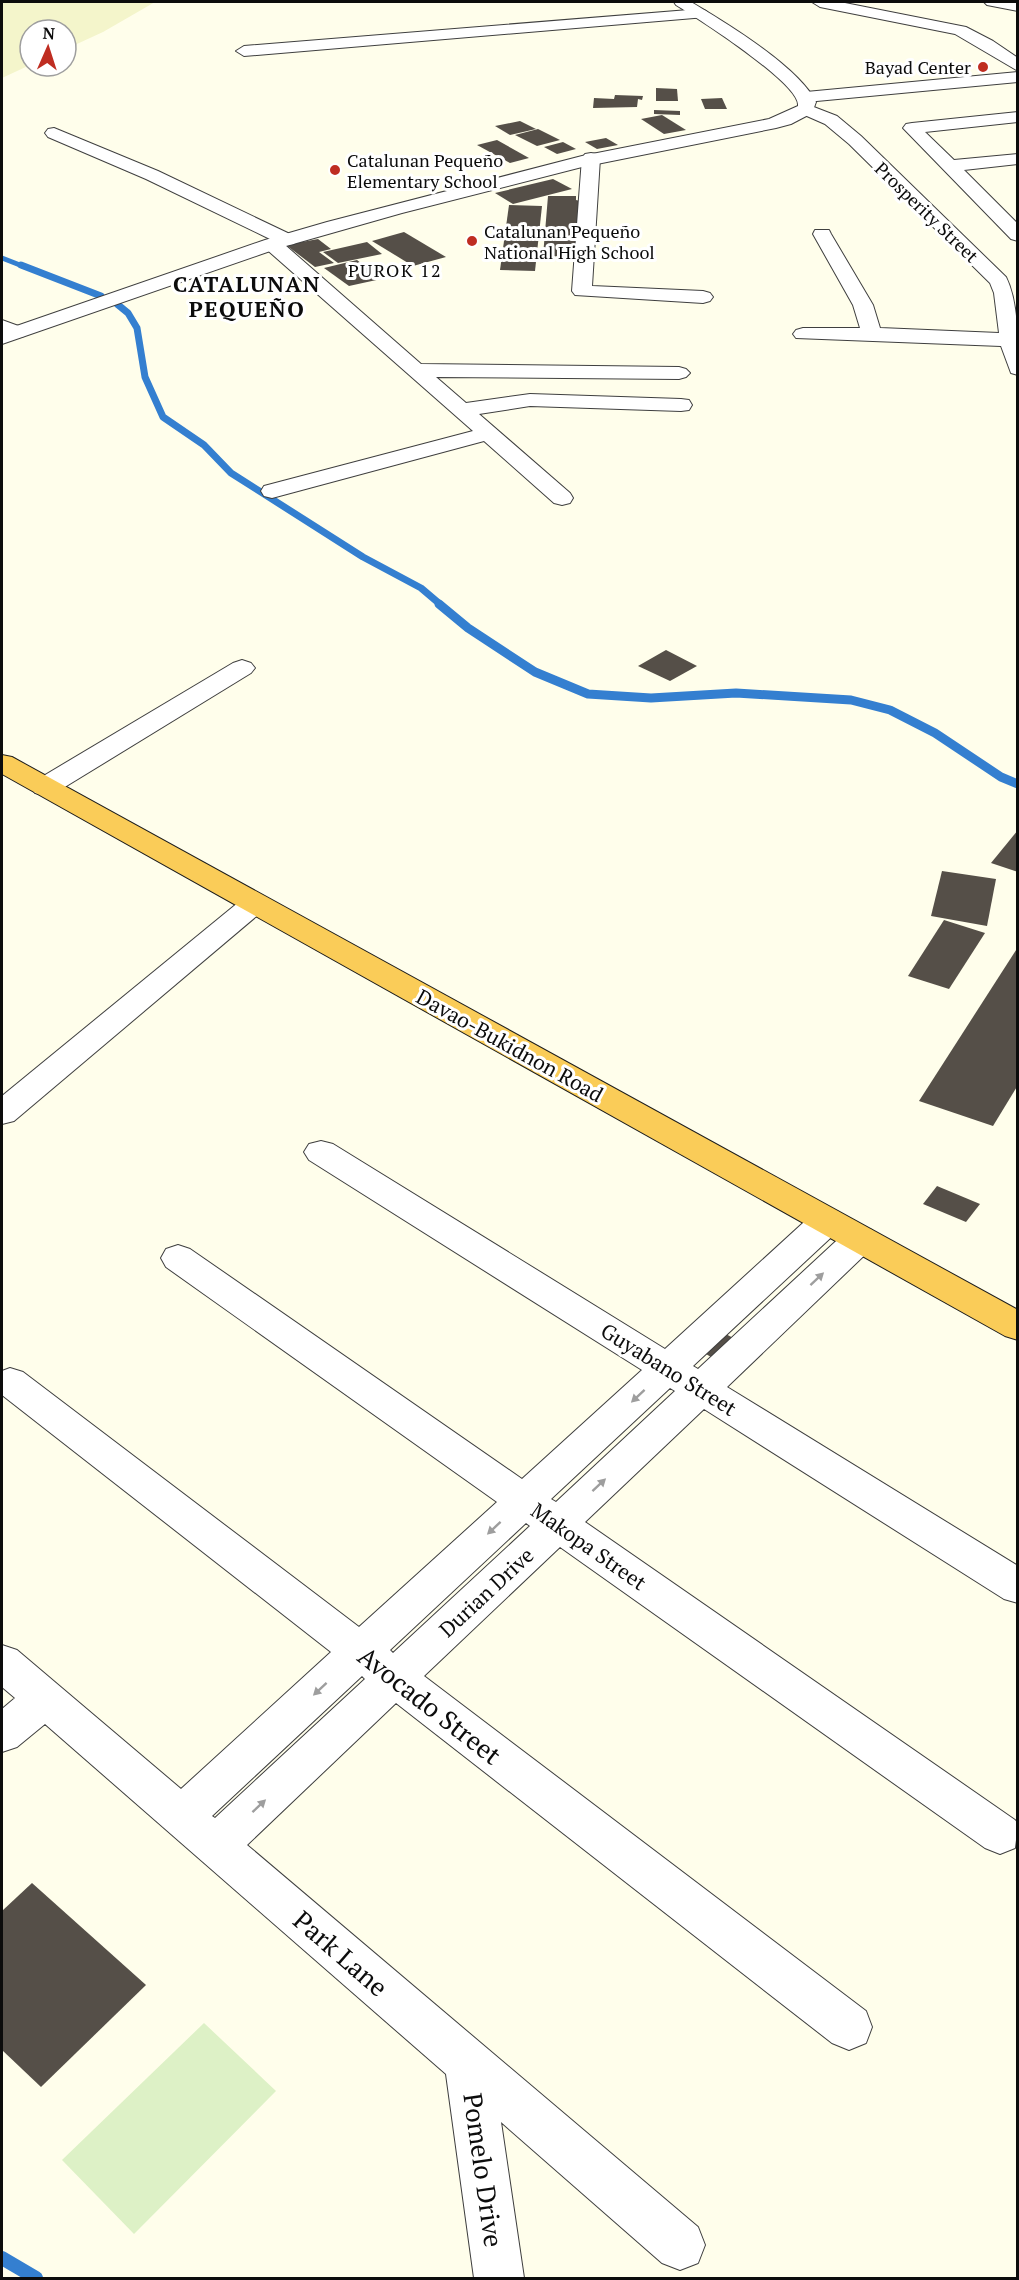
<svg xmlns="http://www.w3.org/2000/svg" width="1019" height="2280" font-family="'PT Serif',serif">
<rect width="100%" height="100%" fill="#fffeeb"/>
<path fill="#f4f5cb" d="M2 2H155L103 32 66 49V30H30V65L2 78Z"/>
<path fill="#ddf1c6" d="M204 2023 276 2091 134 2234 62 2160Z"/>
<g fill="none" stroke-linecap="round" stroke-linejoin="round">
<path stroke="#347fd0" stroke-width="5" d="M2 258 25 267"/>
<g stroke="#347fd0" stroke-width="7">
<path d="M21 265 101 296"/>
<path d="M117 304 128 313 137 328 145 377 163 417 204 445 231 473 363 557 421 588 441 605"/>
</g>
<path stroke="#347fd0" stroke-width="9" d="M439 604 468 628 535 672 588 694 651 698 736 693 851 700 890 710 935 733 1001 777 1018 784"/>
<path stroke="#347fd0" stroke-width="14" d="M2 2258 36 2278"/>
</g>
<g fill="#554f48">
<path d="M656 88 677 89 678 101H656Z"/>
<path d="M615 95 643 96 642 100 638 99 637 107 593 108 594 98 614 99Z"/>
<path d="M722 98 727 109H705L701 99Z"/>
<path d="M654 110 680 111V115L654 114Z"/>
<path d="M662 115 686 130 664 134 641 119Z"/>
<path d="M520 121 536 129 510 135 495 126Z"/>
<path d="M538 129 560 140 537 146 515 135Z"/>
<path d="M606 138 618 145 597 149 585 142Z"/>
<path d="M497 140 529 158 510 163 477 145Z"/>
<path d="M563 142 576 149 557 154 544 147Z"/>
<path d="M553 179 572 189 513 204 495 193Z"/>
<path d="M548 196H576V200L580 201 576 257 543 256Z"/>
<path d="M509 205 542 206 535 271 500 270Z"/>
<path d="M404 232 446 257 413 266 372 241Z"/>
<path d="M318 239 331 249 319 252 334 263 315 267 286 245Z"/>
<path d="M367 242 382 254 338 263 323 252Z"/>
<path d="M357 260 381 279 349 286 324 268Z"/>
<path d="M666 650 697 666 670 681 638 666Z"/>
<path d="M1018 830V872L991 863Z"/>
<path d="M942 871 996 879 987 926 931 916Z"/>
<path d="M944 920 985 933 949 989 908 976Z"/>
<path d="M1018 947V1085L993 1126 919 1101Z"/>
<path d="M937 1186 980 1204 966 1222 923 1204Z"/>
<path d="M722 1332 737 1340 716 1360 701 1351Z"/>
<path d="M32 1883 146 1985 41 2087 2 2050V1911Z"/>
</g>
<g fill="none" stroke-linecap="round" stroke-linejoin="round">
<g stroke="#3f3f3f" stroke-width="2">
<g id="minor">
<path d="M812 2H840L966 27 993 41 1018 58V71L955 34 820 7Z"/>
<path d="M984 2H1018V11L987 5Z"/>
<path d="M701 9 706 11 709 14 706 17 244 56 236 51 244 46Z"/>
<path d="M1018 72V82L806 102 798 97 806 92Z"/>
<path d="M806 104 837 116 861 136 1006 277C1019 303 1018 345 1018 375L1011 373 1001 346 796 338 793 334 796 330 803 328H860L853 305 813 234 815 230H829L831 234 873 305 880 328 999 333 994 293 990 283 849 144 825 124 800 113 798 109 800 105Z"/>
<path d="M1018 112V122L925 132 954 160 1018 154V164L964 170 1018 224V241L1011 239 903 128 906 124 912 123Z"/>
<path d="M54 128 158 171 294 236 296 240 294 244 285 245 421 364 679 367 686 369 690 373 686 377 679 379 436 377 466 403 530 394 681 399 689 400 692 405 689 410 681 411 530 406 479 414 570 493 573 498 570 503 562 505 554 503 484 441 272 498 264 496 261 491 264 486 473 431 265 248 262 244 270 239 146 179 48 137 45 133 48 129Z"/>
<path d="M591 153 597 154 600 158 592 286 703 291 710 293 713 297 710 301 703 303 575 295 572 291 582 158 585 154Z"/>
<path d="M2 320 24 328 27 332 24 336 17 338 2 333Z"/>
<path d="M242 660 251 663 255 668 251 673 55 793 45 795 35 793 31 787 35 781 233 663Z"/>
<path d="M255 894 265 897 270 903 265 909 14 1121 2 1124V1096L245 897Z"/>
<path d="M321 1141 333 1144 665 1349 815 1212 827 1209 839 1212 844 1221 839 1230 693 1366 698 1369 848 1230 860 1227 872 1230 877 1239 872 1248 727 1387 1018 1566V1603L1004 1599 704 1409 585 1522 1015 1820 1018 1824 1015 1848 1000 1854 985 1848 560 1547 424 1676 866 2011 872 2027 866 2043 849 2050 832 2043 396 1703 247 1845 698 2227 705 2245 698 2263 680 2270 662 2263 501 2122 524 2278H474L446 2074 45 1724 17 1747 2 1752V1709L15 1698 2 1687V1645L17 1650 181 1789 331 1652 2 1395V1371L10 1368 23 1372 359 1627 497 1502 166 1267 161 1258 166 1249 178 1245 190 1249 522 1479 642 1370 309 1160 304 1152 309 1144ZM670 1388 675 1391 556 1502 551 1499ZM526 1523 530 1526 393 1653 390 1650ZM362 1676 365 1679 215 1818 212 1816Z"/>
</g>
</g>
<g stroke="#3f3f3f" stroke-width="2">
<path id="tertiary" d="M674 2H691C725 22 799 67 816 102L812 113 791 124 776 128 582 167 402 213 279 248 2 344V331L265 240 327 222 582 156 769 119 798 106C801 84 697 18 676 5Z"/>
</g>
<g stroke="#1d1d1d" stroke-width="2">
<path id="trunk" d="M2 755 12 757 1018 1310V1340L1005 1336 2 774Z"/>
</g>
<use href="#minor" fill="#fff" fill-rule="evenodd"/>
<use href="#tertiary" fill="#fff" fill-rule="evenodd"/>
<use href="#trunk" fill="#facc58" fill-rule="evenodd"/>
</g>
<defs><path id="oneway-solid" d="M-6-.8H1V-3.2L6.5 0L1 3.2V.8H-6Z" transform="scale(1.5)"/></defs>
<g fill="#9e9e9e">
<use href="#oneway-solid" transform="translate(817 1279) rotate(-43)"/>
<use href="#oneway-solid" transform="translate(638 1396) rotate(137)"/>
<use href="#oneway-solid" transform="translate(599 1485) rotate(-43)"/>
<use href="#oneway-solid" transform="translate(494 1528) rotate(137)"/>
<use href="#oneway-solid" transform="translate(320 1689) rotate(137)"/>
<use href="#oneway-solid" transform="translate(259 1806) rotate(-43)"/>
</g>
<g fill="#bf2d21" stroke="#fff" stroke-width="2">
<circle cx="983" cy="67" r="6"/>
<circle cx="335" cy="170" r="6"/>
<circle cx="472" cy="241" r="6"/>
</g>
<g text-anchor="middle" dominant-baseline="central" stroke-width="6" stroke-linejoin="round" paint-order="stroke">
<g font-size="18" fill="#0c0c0c" stroke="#fff" text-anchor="start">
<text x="971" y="67" text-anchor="end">Bayad Center</text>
<text x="347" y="160">Catalunan Pequeño<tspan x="347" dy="21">Elementary School</tspan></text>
<text x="484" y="231">Catalunan Pequeño<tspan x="484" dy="21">National High School</tspan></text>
</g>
<g font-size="18" fill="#0c0c0c" stroke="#fff">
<text transform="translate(927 212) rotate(44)">Prosperity Street</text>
</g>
<g font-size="18" letter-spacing="1.5" fill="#0c0c0c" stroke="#fff">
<text x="395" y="270">PUROK 12</text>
</g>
<g font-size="21" fill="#0c0c0c" stroke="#fff">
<text transform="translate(510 1045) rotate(29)">Davao-Bukidnon Road</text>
<text transform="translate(669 1369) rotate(32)">Guyabano Street</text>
<text transform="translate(589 1546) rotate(35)">Makopa Street</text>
<text transform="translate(486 1592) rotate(-43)">Durian Drive</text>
</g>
<g font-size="22" font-weight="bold" letter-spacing="1.5" fill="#0c0c0c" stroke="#fff">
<text x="247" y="283">CATALUNAN<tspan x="247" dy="25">PEQUEÑO</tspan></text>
</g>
<g font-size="26" fill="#0c0c0c" stroke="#fff">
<text transform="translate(430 1705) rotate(38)">Avocado Street</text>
<text transform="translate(341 1953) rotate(41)">Park Lane</text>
<text transform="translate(484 2170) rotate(82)">Pomelo Drive</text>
</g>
</g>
<rect width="1019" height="2280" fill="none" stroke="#0c0c0c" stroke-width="6"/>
<g transform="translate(48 48) rotate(3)"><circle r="28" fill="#ffffff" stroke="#9e9e9e" stroke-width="1.5"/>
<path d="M0-4.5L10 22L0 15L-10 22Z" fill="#bf2d21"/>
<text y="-9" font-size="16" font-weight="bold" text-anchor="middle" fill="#0c0c0c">N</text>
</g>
</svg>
